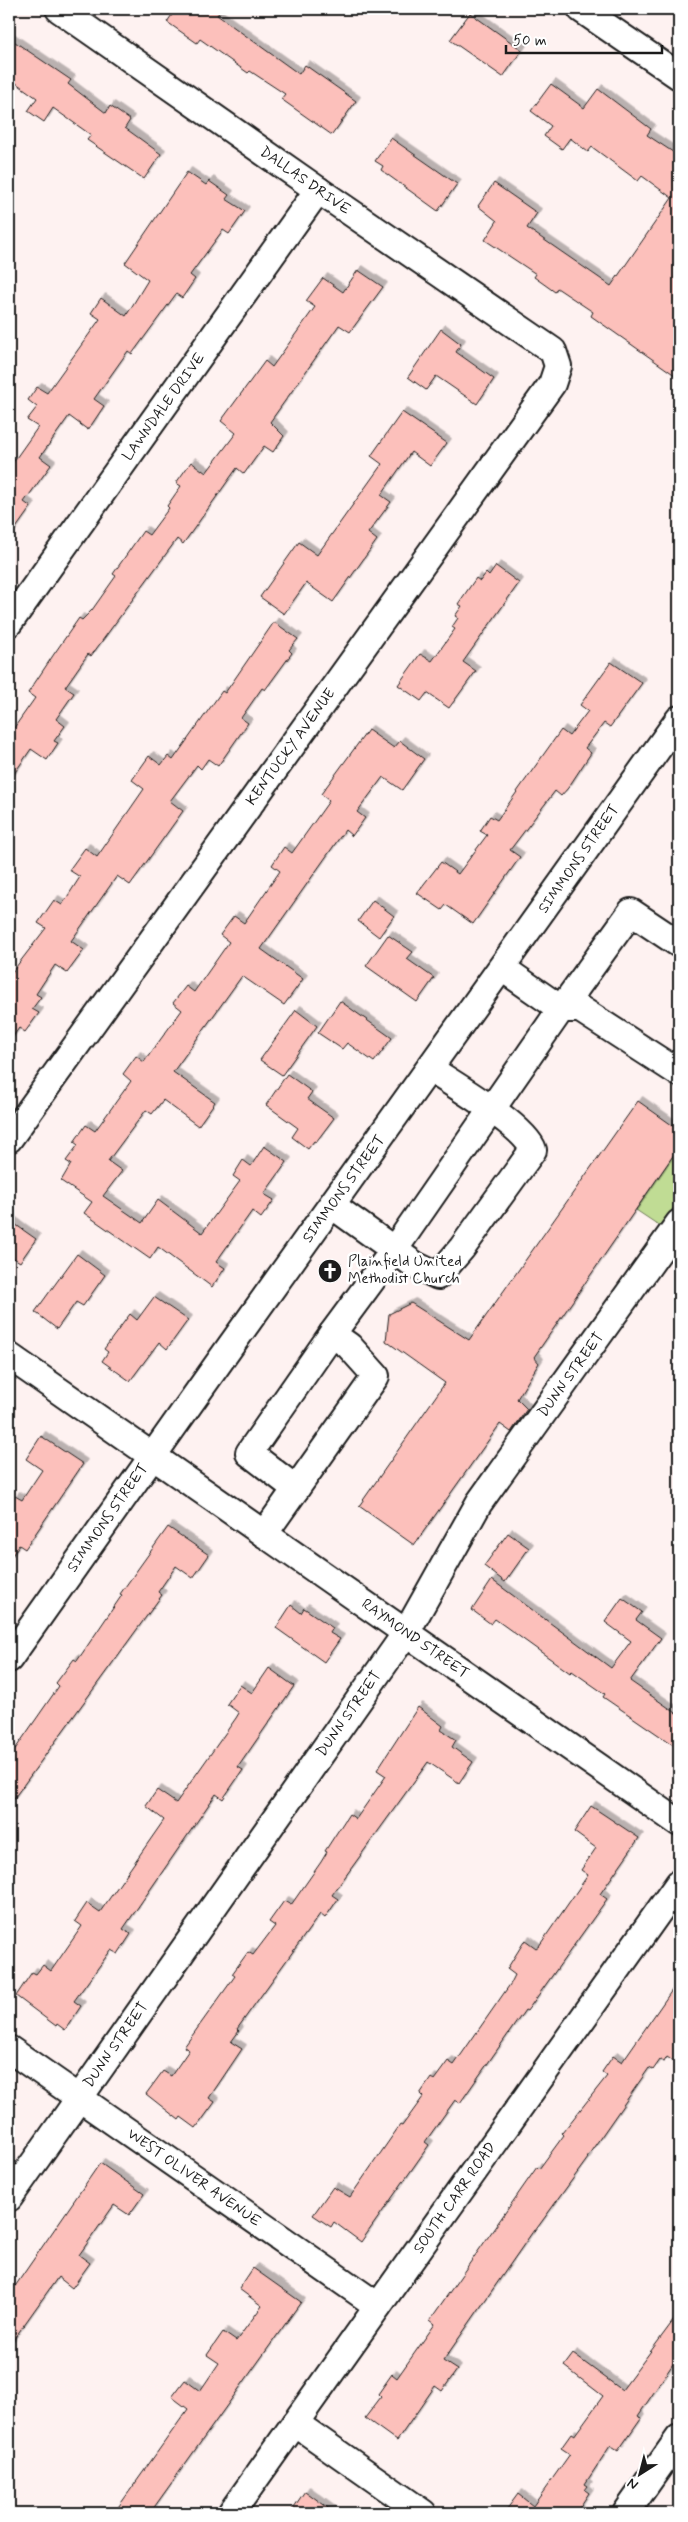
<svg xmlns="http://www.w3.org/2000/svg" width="688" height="2522" font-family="Mynerve,sans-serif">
<defs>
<filter id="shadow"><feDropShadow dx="4.5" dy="-4.5" stdDeviation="0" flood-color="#0004"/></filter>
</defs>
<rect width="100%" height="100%" fill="#fef2f1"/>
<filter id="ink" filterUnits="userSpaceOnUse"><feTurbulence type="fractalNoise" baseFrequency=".02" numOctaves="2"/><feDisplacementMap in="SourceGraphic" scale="10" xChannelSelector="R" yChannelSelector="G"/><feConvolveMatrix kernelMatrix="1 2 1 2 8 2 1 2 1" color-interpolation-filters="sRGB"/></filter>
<g filter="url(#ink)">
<path fill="#c0dc94" stroke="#6e7c58" d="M679 1147V1200L660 1226 636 1210Z"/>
<g fill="#fcc0bb" stroke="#1c1c1c" filter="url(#shadow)">
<path d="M176 9H222L217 15 299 74 305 65 356 101 332 135 281 99 285 94 250 71 248 73 200 39 197 43 167 22Z"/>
<path d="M470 13 522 50 503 77 450 40Z"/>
<path d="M9 38 71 80 68 84 106 113 110 106 130 120 125 128 161 154 144 179 87 140 91 135 53 108 44 122 28 111 37 98 9 78Z"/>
<path d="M551 84 584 108 598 89 651 129 647 135 679 156V378L591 316 593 312 557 288 555 292 534 277 536 274 485 240 497 221 478 206 494 183 537 213 527 228 611 286 672 198 642 176 638 181 592 147 588 152 570 138 562 149 544 136 551 126 531 111Z"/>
<path d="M391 138 457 184 438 211 381 170 383 166 375 161Z"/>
<path d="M187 172 206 185 209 181 229 195 226 199 245 211 229 234 223 230 190 275 195 279 182 298 176 294 132 354 128 351 94 399 104 406 88 430 69 416 40 457 51 465 24 502 31 507 9 538V468L38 427 27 420 37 407 28 400 37 387 47 393 100 319 91 313 101 298 126 316 148 280 125 263Z"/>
<path d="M358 270 383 287 350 332 339 325 270 422 284 436 273 452 264 446 244 474 237 468 183 544 177 539 91 656 88 654 65 687 74 693 56 719 65 726 54 741 58 743 47 760 31 749 9 781V735L35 698 28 693 54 654 79 618 82 620 92 610 116 576 113 574 143 531 149 535 169 508 167 506 181 486 176 483 191 462 206 473 236 433 221 421 265 361 272 367 315 307 306 301 323 278 343 292Z"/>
<path d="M441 329 461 344 456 352 494 379 477 404 436 376 426 390 408 377Z"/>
<path d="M402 412 447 443 430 466 411 452 381 495 391 502 368 533 377 540 333 602 306 583 284 614 260 597 299 542 317 555 382 464 371 456Z"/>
<path d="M496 566 519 583 463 662 476 671 449 708 427 693 421 701 398 685 420 654 432 661 455 629 452 627 458 618 455 616 462 606 458 604 476 578 480 581 486 573 489 576Z"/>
<path d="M274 622 298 639 289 650 292 653 265 690 262 688 241 718 248 723 218 766 208 759 201 769 197 765 170 801 183 811 130 885 117 876 71 941 84 950 67 973 55 965 36 994 41 997 32 1009 39 1013 25 1032 19 1028 9 1042V976L46 928 38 923 54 900 62 905 80 877 69 870 85 848 97 857 144 789 132 780 149 756 161 765 168 756 173 760 222 691 225 693Z"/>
<path d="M611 662 642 683 610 727 604 723 585 748 591 753 568 788 561 796 555 791 510 850 520 857 473 924 446 905 442 910 417 893 441 862 458 874 487 835 480 831 490 816 497 820 561 730 569 736 588 711 580 705Z"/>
<path d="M368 730 394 748 400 741 424 759 402 790 383 777 357 812 365 818 352 836 345 830 261 949 303 979 284 1005 242 976 173 1072 215 1102 198 1126 163 1100 152 1114 146 1110 108 1161 122 1171 103 1196 142 1223 158 1200 202 1233 240 1181 233 1176 243 1160 251 1166 264 1146 287 1162 264 1194 274 1200 261 1218 252 1211 216 1262 225 1268 212 1287 158 1247 150 1259 84 1213 92 1202 61 1181 71 1164 66 1161 78 1145 74 1142 86 1125 95 1131 131 1081 123 1074 136 1056 144 1062 182 1010 173 1003 186 986 194 992 229 942 220 935 234 916 244 923 280 871 272 865 284 847 292 853 329 801 321 794Z"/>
<path d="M373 900 394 916 379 937 358 921Z"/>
<path d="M388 935 413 952 407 959 434 978 417 1002 366 966Z"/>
<path d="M340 1001 392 1038 374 1062 347 1043 342 1049 318 1033Z"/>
<path d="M296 1010 317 1026 282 1075 260 1060Z"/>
<path d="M287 1074 312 1092 307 1099 334 1118 316 1142 314 1141 308 1149 292 1137 298 1128 266 1105Z"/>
<path d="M638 1101 679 1130V1147L534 1357 539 1363 517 1399 527 1409 511 1432 500 1424 414 1545 359 1506 445 1383 386 1341 389 1314 411 1303 469 1340Z"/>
<path d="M9 1220 36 1239 20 1262 9 1255Z"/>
<path d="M77 1254 105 1275 83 1306 76 1302 57 1329 35 1312Z"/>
<path d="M154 1297 188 1320 167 1349 159 1342 130 1381 102 1361 108 1352 104 1349 130 1314 137 1320Z"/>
<path d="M41 1436 83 1464 25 1549 19 1545 9 1560V1506L15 1496 22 1500 42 1470 26 1459Z"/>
<path d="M168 1527 209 1555 193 1578 176 1566 158 1592 162 1595 9 1805V1758L59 1686 56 1683 74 1659 77 1661 122 1595 120 1594Z"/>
<path d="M508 1533 529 1548 505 1582 484 1566Z"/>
<path d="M492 1580 611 1668 631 1641 605 1622 622 1598 642 1612 636 1620 661 1638 630 1681 679 1715V1749L603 1697 605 1694 572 1671 570 1673 495 1619 491 1624 472 1610Z"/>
<path d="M291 1605 301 1613 304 1608 333 1628 330 1633 340 1639 324 1662 276 1628Z"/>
<path d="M269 1668 294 1686 238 1767 243 1770 223 1799 216 1794 123 1929 131 1934 118 1954 111 1950 74 2001 81 2006 65 2030 57 2024 56 2026 16 1996 32 1972 36 1974 43 1965 51 1971 82 1926 75 1921 87 1903 100 1912 164 1820 146 1806 157 1790 176 1803 236 1718 239 1713 227 1704 240 1685 252 1693Z"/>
<path d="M418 1707 443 1726 441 1730 456 1740 452 1747 473 1762 459 1783 428 1762 332 1895 338 1899 325 1918 320 1914 237 2029 239 2031 231 2042 242 2049 209 2098 215 2102 196 2128 181 2117 179 2120 146 2094 163 2071 171 2076 189 2050 184 2047 235 1976 232 1974 248 1952 253 1955 275 1926 269 1922 284 1901 291 1905 321 1862 327 1852 325 1851 349 1814 356 1819 386 1776 377 1770Z"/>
<path d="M591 1806 639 1838 600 1894 607 1899 527 2011 525 2010 460 2103 455 2100 425 2142 429 2145 361 2242 334 2222 331 2227 313 2215 333 2187 350 2197 400 2125 402 2126 423 2097 420 2094 431 2078 434 2080 448 2061 454 2065 511 1983 515 1975 507 1969 525 1940 536 1948 539 1946 588 1875 581 1870 596 1848 574 1832Z"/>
<path d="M679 1980V2065L667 2057 664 2062 660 2060 653 2070 649 2068 587 2157 588 2158 535 2231 534 2230 443 2361 457 2370 442 2391 435 2386 397 2441 365 2418 381 2397 378 2394 392 2374 397 2378 435 2324 430 2320 528 2180 537 2167 539 2169 564 2135 562 2133 607 2076 602 2072 613 2056 622 2062Z"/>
<path d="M100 2163 144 2194 129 2215 114 2205 79 2255 90 2263 72 2288 58 2277 9 2346V2295Z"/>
<path d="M253 2268 301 2302 150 2513H114L188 2409 172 2397 185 2380 200 2391 219 2363 207 2355 223 2332 236 2341 262 2306 239 2289Z"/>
<path d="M679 2313V2355L638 2416 641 2418 618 2451 610 2446 585 2484 588 2486 585 2490 589 2493 576 2513H504L518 2494 533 2506 570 2454 561 2448 571 2434 574 2436 603 2396 564 2366 573 2354 622 2390Z"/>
<path d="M305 2491 335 2513H290Z"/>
</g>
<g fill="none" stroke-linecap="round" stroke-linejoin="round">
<g stroke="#1c1c1c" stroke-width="30">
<g id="minor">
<path d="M581 9 679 76"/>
<path d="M9 623 318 190"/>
<path d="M561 1009 631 912 679 944"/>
<path d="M561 1009H580L679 1073"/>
<path d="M9 1139 552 384 558 366 553 351 318 190 59 9"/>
<path d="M333 1206 415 1265 438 1276 462 1248 533 1150C526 1127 453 1084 430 1069"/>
<path d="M9 1356 679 1823"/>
<path d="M296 1489 249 1453 332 1334"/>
<path d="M264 1534 376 1376 349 1346 332 1334 394 1250 561 1009 502 968"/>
<path d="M9 1659C230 1344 456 1032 679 719"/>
<path d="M9 2049 378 2306"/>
<path d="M9 2198 406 1633 479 1503 679 1223"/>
<path d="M295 2423 423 2513"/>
<path d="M231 2513 679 1883"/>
<path d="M626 2513 679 2438"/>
</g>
</g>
<use href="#minor" stroke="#fff" stroke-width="26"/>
</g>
</g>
<defs>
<g id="church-disc" transform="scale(1.25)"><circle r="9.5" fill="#1c1c1c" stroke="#fff"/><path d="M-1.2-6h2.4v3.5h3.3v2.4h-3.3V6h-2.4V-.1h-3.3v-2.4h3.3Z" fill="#fff"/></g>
</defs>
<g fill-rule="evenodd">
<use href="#church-disc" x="330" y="1271"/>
</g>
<g text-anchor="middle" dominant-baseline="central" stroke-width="5" stroke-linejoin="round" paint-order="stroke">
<g font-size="15" fill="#1c1c1c" stroke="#fff">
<text transform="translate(305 181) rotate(35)">DALLAS DRIVE</text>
<text transform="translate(164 407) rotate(-54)">LAWNDALE DRIVE</text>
<text transform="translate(291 747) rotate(-54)">KENTUCKY AVENUE</text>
<text transform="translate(579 859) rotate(-55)">SIMMONS STREET</text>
<text transform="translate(344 1189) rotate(-54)">SIMMONS STREET</text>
<text transform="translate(571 1375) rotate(-54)">DUNN STREET</text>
<text transform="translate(108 1518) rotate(-55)">SIMMONS STREET</text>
<text transform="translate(415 1639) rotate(35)">RAYMOND STREET</text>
<text transform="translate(349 1714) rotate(-55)">DUNN STREET</text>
<text transform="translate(116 2045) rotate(-55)">DUNN STREET</text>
<text transform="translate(194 2178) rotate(35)">WEST OLIVER AVENUE</text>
<text transform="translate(455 2198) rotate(-55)">SOUTH CARR ROAD</text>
</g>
<g font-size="15" fill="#1c1c1c" stroke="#fff" text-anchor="start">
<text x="348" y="1262">Plainfield United<tspan x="348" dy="17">Methodist Church</tspan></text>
</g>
</g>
<rect width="688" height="2522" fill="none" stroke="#fff" stroke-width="30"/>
<rect x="15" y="15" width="658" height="2492" fill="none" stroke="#1c1c1c" stroke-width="2" filter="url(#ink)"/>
<g transform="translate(640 2474) rotate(216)" stroke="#ffffff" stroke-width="4" paint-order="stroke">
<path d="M0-4L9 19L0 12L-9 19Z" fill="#1c1c1c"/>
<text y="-8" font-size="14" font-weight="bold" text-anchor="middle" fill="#1c1c1c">N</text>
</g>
<path d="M506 45v8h156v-8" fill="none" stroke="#1c1c1c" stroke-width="2.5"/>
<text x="513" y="45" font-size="15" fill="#1c1c1c" stroke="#ffffff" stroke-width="4" paint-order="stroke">50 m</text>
</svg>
